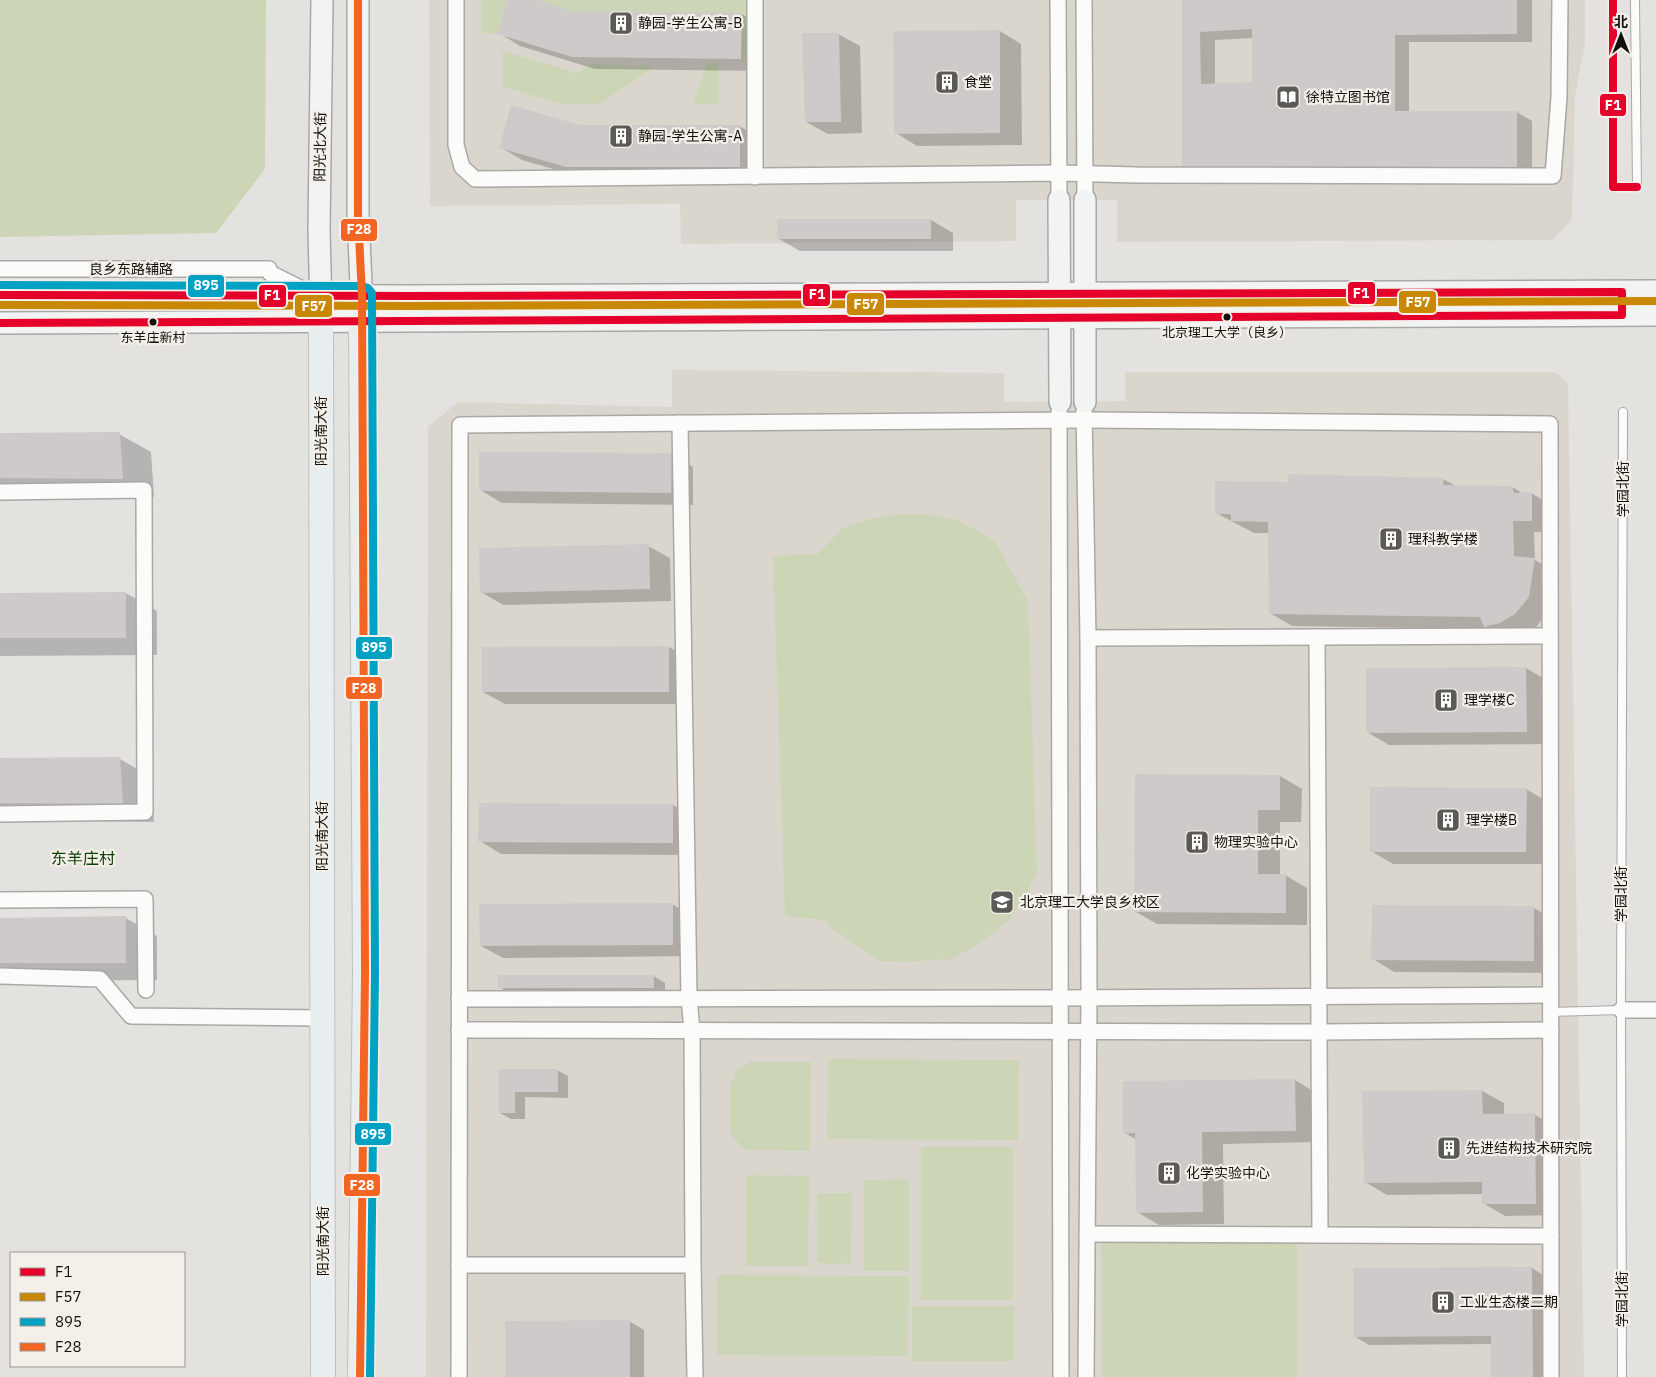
<svg xmlns="http://www.w3.org/2000/svg" width="1656" height="1377" font-family="'IBM Plex Sans','Noto Sans SC',sans-serif">
<rect width="100%" height="100%" fill="#e4e2df"/>
<g fill="#dbd6cd">
<path d="M429 0H1585V44L1575 96 1572 219 1553 240 1117 242V200H1016V241L681 244 680 204 430 206Z"/>
<path d="M672 370 1004 373V402L1125 401V372H1555L1568 383 1584 1377H426L428 427 458 402 672 407Z"/>
</g>
<g fill="#ccd6b7">
<path d="M0 0H266L265 169 216 233 0 237Z"/>
<path d="M481 0H508L497 34 481 32Z"/>
<path d="M537 0H755V59H741V13L574 12Z"/>
<path d="M503 51 577 73 592 64 654 67 600 104H560L502 86Z"/>
<path d="M707 63H719V104H693Z"/>
<path d="M901 514H925L953 519 973 528 995 542 1028 601 1037 872 1024 898 1009 920 989 937 953 959 904 962 881 961 837 933 824 920 785 916 773 556 818 554 843 528 869 519Z"/>
<path d="M828 1059 1019 1060 1018 1140 827 1139Z"/>
<path d="M749 1062H811L810 1151 745 1150 730 1134V1085L736 1072Z"/>
<rect x="921" y="1147" width="92" height="153"/>
<path d="M746 1175 809 1176 808 1266H746Z"/>
<path d="M909 1179V1271H864V1180Z"/>
<path d="M817 1193H852L851 1264 817 1263Z"/>
<rect x="1102" y="1243" width="195" height="134"/>
<path d="M717 1275 909 1276 908 1356 717 1355Z"/>
<rect x="912" y="1306" width="102" height="55"/>
</g>
<g fill="#0003" fill-rule="evenodd">
<path d="M509 0H533L573 13 741 14 763 27V71L595 69 520 46 499 33Z"/>
<path d="M1183 0H1532V42H1409V113L1517 112 1532 121V180L1198 181ZM1253 38V83L1215 84V40Z"/>
<path d="M1000 31 1021 44 1022 145 917 146 896 133Z"/>
<path d="M838 34 860 46 862 133 828 134 806 122Z"/>
<path d="M580 126H739L761 138V179H588L522 160 500 147Z"/>
<path d="M931 220 953 233V251H800L779 239Z"/>
<path d="M0 434H119L151 452 154 497 0 495Z"/>
<path d="M671 454 693 467V505L502 503 480 490Z"/>
<path d="M1443 479 1456 486 1512 487 1524 494 1531 493 1553 506V532H1534L1535 560 1556 572 1550 609 1537 626 1522 635 1507 639 1490 629 1292 626 1270 613 1269 533H1254L1216 513 1289 483Z"/>
<path d="M648 546 670 558 671 601 503 605 481 592Z"/>
<path d="M126 593 157 611V655L0 656V594Z"/>
<path d="M669 647 691 660V704H505L483 692Z"/>
<path d="M1526 668 1548 681V744L1389 745 1367 732Z"/>
<path d="M0 759H120L151 777 154 822 0 820Z"/>
<path d="M1280 776 1302 789 1301 822H1280V875H1285L1307 888V925L1157 924 1136 912Z"/>
<path d="M1526 789 1548 802V864H1393L1371 851Z"/>
<path d="M673 805 694 818V855L501 854 480 841Z"/>
<path d="M672 904 694 917 695 956 503 958 481 946Z"/>
<path d="M1534 908 1556 920 1555 973 1394 972 1373 959Z"/>
<path d="M126 918 157 936V980L0 981V919Z"/>
<path d="M654 976 665 983V994L510 993 499 987Z"/>
<path d="M500 1070H557L568 1076V1098L525 1097V1119H511L500 1113Z"/>
<path d="M1295 1080 1316 1093 1317 1142 1223 1144 1224 1224 1159 1225 1137 1212V1140L1125 1133Z"/>
<path d="M1482 1091 1504 1103V1115H1535L1556 1127 1557 1215 1505 1216 1483 1203V1194L1387 1195 1365 1182Z"/>
<path d="M1532 1268 1546 1277 1547 1377H1492V1344L1369 1345 1354 1336Z"/>
<path d="M629 1321 644 1330V1377H506Z"/>
</g>
<g fill="#cdcac9" fill-rule="evenodd">
<path d="M508 0H537L574 12 742 13 741 59 572 57 497 34Z"/>
<path d="M1182 0H1517V34L1395 35V111H1517V173H1182ZM1252 29V82L1201 84 1200 32Z"/>
<path d="M1000 30V133L894 134 893 31Z"/>
<path d="M802 33H839L841 122H805Z"/>
<path d="M511 105 580 125H740V167H566L499 148Z"/>
<rect x="777" y="219" width="154" height="20"/>
<path d="M120 432 123 479 0 478V433Z"/>
<path d="M479 452 672 453 671 493 479 491Z"/>
<path d="M1288 474 1444 478 1443 485 1512 486 1514 493 1532 492V521H1513L1514 556 1535 558 1529 597 1515 614 1500 623 1484 627 1480 617 1269 614 1268 522 1231 521V514H1215V481L1288 482Z"/>
<path d="M649 544 650 589 480 593 479 548Z"/>
<path d="M126 592V638H0V593Z"/>
<path d="M669 646V692H482V647Z"/>
<path d="M1526 667 1527 732 1366 733V668Z"/>
<path d="M120 757 123 804 0 803V758Z"/>
<path d="M1135 774 1280 775V810H1258V874H1286V913L1134 912Z"/>
<path d="M1370 787 1527 788 1526 852H1370Z"/>
<path d="M479 803 673 804V843L478 842Z"/>
<path d="M673 903V945L480 946 479 904Z"/>
<path d="M1372 905 1534 906V961L1371 960Z"/>
<path d="M126 916V963H0V918Z"/>
<rect x="498" y="975" width="156" height="13"/>
<path d="M499 1069H558V1092H515V1113H499Z"/>
<path d="M1295 1079 1296 1131 1202 1132 1203 1212 1136 1213 1135 1133 1123 1134V1081Z"/>
<path d="M1482 1090 1483 1114 1535 1113 1536 1204H1482V1182L1364 1183 1362 1091Z"/>
<path d="M1532 1267 1533 1377H1491V1336L1353 1337V1268Z"/>
<path d="M630 1320V1377H505V1321Z"/>
</g>
<g fill="none" stroke-linecap="round" stroke-linejoin="round">
<g stroke="#a9a8a5" stroke-width="10">
<g id="lane">
<path d="M1613 0V187H1637L1635 0"/>
<path d="M1550 1012 1621 1010"/>
<path d="M1622 1377 1621 1010 1623 412"/>
</g>
</g>
<g stroke="#a9a8a5" stroke-width="18">
<g id="street">
<path d="M456 0V145L462 167 475 179 1059 173 1137 175 1553 176 1559 97 1560 0"/>
<path d="M755 0V177"/>
<path d="M1058 0 1059 200"/>
<path d="M1084 0 1085 200"/>
<path d="M0 269H269L270 273 312 294"/>
<path d="M1059 411 1061 1377"/>
<path d="M1084 411 1088 638 1089 998 1086 1377"/>
<path d="M680 423 689 998 692 1030 693 1265 695 1377"/>
<path d="M0 492 144 490 145 812 0 814"/>
<path d="M1317 637 1320 1235"/>
<path d="M1088 638 1550 636"/>
<path d="M0 900 145 899 146 990"/>
<path d="M0 976 100 979 131 1016 322 1018"/>
<path d="M459 999 1061 998 1549 995"/>
<path d="M1621 1010H1656"/>
<path d="M459 1030 1319 1032 1551 1030"/>
<path d="M1087 1234 1551 1236"/>
<path d="M459 1265H693"/>
<path d="M459 1377 460 425 1084 420 1550 424 1551 1377"/>
</g>
</g>
<g stroke="#a9a8a5" stroke-width="24">
<g id="secondary">
<path d="M358 0V214L362 309"/>
<path d="M1059 200 1060 402"/>
<path d="M0 295 410 296 1656 291"/>
<path d="M321 309 319 230 322 0"/>
<path d="M0 323 1656 315"/>
<path d="M1085 402V200"/>
</g>
</g>
<g stroke="#c1c0bf" stroke-width="26">
<g id="primary">
<path d="M321 322 323 1377"/>
<path d="M360 1377 365 973 361 322"/>
</g>
</g>
<use href="#lane" stroke="#fbfbfa" stroke-width="8"/>
<use href="#street" stroke="#fbfbfa" stroke-width="15"/>
<use href="#secondary" stroke="#f2f4f4" stroke-width="21"/>
<use href="#primary" stroke="#e8edf0" stroke-width="24"/>
<g stroke="#f4f0e9" stroke-width="11">
<g id="bus-1">
<path d="M1613 0V187H1637"/>
<path d="M0 295 410 296 1622 292V315L0 323"/>
</g>
</g>
<g stroke="#f4f0e9" stroke-width="11">
<path id="bus-2" d="M0 305 410 306 1656 301"/>
</g>
<g stroke="#f4f0e9" stroke-width="11">
<path id="bus-3" d="M0 285 362 286 368 288 372 293 375 973 370 1377"/>
</g>
<g stroke="#f4f0e9" stroke-width="11">
<path id="bus-4" d="M358 0V214L362 296 365 973 360 1377"/>
</g>
<use href="#bus-1" stroke="#e4002b" stroke-width="8"/>
<use href="#bus-2" stroke="#c98803" stroke-width="8"/>
<use href="#bus-3" stroke="#01a1c4" stroke-width="8"/>
<use href="#bus-4" stroke="#f26522" stroke-width="8"/>
</g>
<defs>
<g id="building-square" transform="scale(1.25)"><rect x="-9" y="-9" width="18" height="18" rx="4" fill="#5b5a56" stroke="#f4f0e9"/><path d="M-4-6H4V6H1V3H-1V6H-4ZM-2.5-4.3h1.7v1.8h-1.7ZM.8-4.3h1.7v1.8H.8ZM-2.5-1h1.7V.8h-1.7ZM.8-1h1.7V.8H.8Z" fill="#fff"/></g>
<g id="library-square" transform="scale(1.25)"><rect x="-9" y="-9" width="18" height="18" rx="4" fill="#5b5a56" stroke="#f4f0e9"/><path d="M-6-4Q-3-5.5-.7-3.5V5Q-3 3-6 4ZM6-4Q3-5.5 .7-3.5V5Q3 3 6 4Z" fill="#fff"/></g>
<g id="university-square" transform="scale(1.25)"><rect x="-9" y="-9" width="18" height="18" rx="4" fill="#5b5a56" stroke="#f4f0e9"/><path d="M0-5L7-2L0 1L-7-2ZM-4 1L0 2.5L4 1V4Q0 6-4 4Z" fill="#fff"/></g>
</defs>
<g fill-rule="evenodd">
<use href="#building-square" x="621" y="23"/>
<use href="#building-square" x="947" y="82"/>
<use href="#library-square" x="1288" y="97"/>
<use href="#building-square" x="621" y="136"/>
<use href="#building-square" x="1391" y="539"/>
<use href="#building-square" x="1446" y="700"/>
<use href="#building-square" x="1448" y="820"/>
<use href="#building-square" x="1197" y="842"/>
<use href="#university-square" x="1002" y="902"/>
<use href="#building-square" x="1449" y="1148"/>
<use href="#building-square" x="1169" y="1173"/>
<use href="#building-square" x="1443" y="1302"/>
</g>
<g fill="#11100d" stroke="#f4f0e9" stroke-width="2">
<circle cx="1227" cy="317" r="4.5"/>
<circle cx="153" cy="322" r="4.5"/>
</g>
<g text-anchor="middle" dominant-baseline="central" stroke-width="4.5" stroke-linejoin="round" paint-order="stroke">
<g font-size="13" fill="#11100d" stroke="#f4f0e9">
<text x="1227" y="332">北京理工大学（良乡）</text>
<text x="153" y="337">东羊庄新村</text>
</g>
<g font-size="14" fill="#11100d" stroke="#f4f0e9" text-anchor="start">
<text x="638" y="23">静园-学生公寓-B</text>
<text x="964" y="82">食堂</text>
<text x="1306" y="97">徐特立图书馆</text>
<text x="638" y="136">静园-学生公寓-A</text>
<text x="1408" y="539">理科教学楼</text>
<text x="1464" y="700">理学楼C</text>
<text x="1466" y="820">理学楼B</text>
<text x="1214" y="842">物理实验中心</text>
<text x="1020" y="902">北京理工大学良乡校区</text>
<text x="1466" y="1148">先进结构技术研究院</text>
<text x="1186" y="1173">化学实验中心</text>
<text x="1460" y="1302">工业生态楼二期</text>
</g>
<g font-size="14" fill="#11100d" stroke="#f4f0e9">
<text transform="translate(320 147) rotate(-89)">阳光北大街</text>
<text x="131" y="269">良乡东路辅路</text>
<text transform="translate(321 431) rotate(-90)">阳光南大街</text>
<text transform="translate(1623 489) rotate(-90)">学园北街</text>
<text transform="translate(322 836) rotate(-90)">阳光南大街</text>
<text transform="translate(1621 894) rotate(-90)">学园北街</text>
<text transform="translate(323 1241) rotate(-90)">阳光南大街</text>
<text transform="translate(1622 1299) rotate(-90)">学园北街</text>
</g>
<g font-size="16" fill="#0d3e03" stroke="#f4f0e9">
<text x="83" y="858">东羊庄村</text>
</g>
</g>
<g stroke="#f4f0e9" stroke-width="2">
<rect x="1599" y="93" width="28" height="24" rx="5" fill="#e4002b"/>
<rect x="340" y="218" width="38" height="24" rx="5" fill="#f26522"/>
<rect x="187" y="274" width="38" height="24" rx="5" fill="#01a1c4"/>
<rect x="1347" y="281" width="29" height="24" rx="5" fill="#e4002b"/>
<rect x="802" y="283" width="29" height="24" rx="5" fill="#e4002b"/>
<rect x="258" y="284" width="29" height="24" rx="5" fill="#e4002b"/>
<rect x="1398" y="290" width="39" height="24" rx="5" fill="#c98803"/>
<rect x="846" y="292" width="39" height="24" rx="5" fill="#c98803"/>
<rect x="294" y="294" width="39" height="24" rx="5" fill="#c98803"/>
<rect x="355" y="636" width="38" height="24" rx="5" fill="#01a1c4"/>
<rect x="345" y="676" width="38" height="24" rx="5" fill="#f26522"/>
<rect x="354" y="1122" width="38" height="24" rx="5" fill="#01a1c4"/>
<rect x="343" y="1173" width="38" height="24" rx="5" fill="#f26522"/>
</g>
<g font-size="14" text-anchor="middle" font-weight="bold" fill="#fff">
<text x="1613" y="110">F1</text>
<text x="359" y="234">F28</text>
<text x="206" y="290">895</text>
<text x="1361" y="298">F1</text>
<text x="817" y="299">F1</text>
<text x="272" y="300">F1</text>
<text x="1418" y="307">F57</text>
<text x="866" y="309">F57</text>
<text x="314" y="311">F57</text>
<text x="374" y="652">895</text>
<text x="364" y="693">F28</text>
<text x="373" y="1139">895</text>
<text x="362" y="1190">F28</text>
</g>
<rect x="10" y="1252" width="175" height="115" fill="#f4f0e9" stroke="#999691"/>
<rect x="20" y="1268" width="25" height="8" fill="#e4002b" stroke="#999691"/>
<text x="55" y="1277" font-size="15" fill="#11100d">F1</text>
<rect x="20" y="1293" width="25" height="8" fill="#c98803" stroke="#999691"/>
<text x="55" y="1302" font-size="15" fill="#11100d">F57</text>
<rect x="20" y="1318" width="25" height="8" fill="#01a1c4" stroke="#999691"/>
<text x="55" y="1327" font-size="15" fill="#11100d">895</text>
<rect x="20" y="1343" width="25" height="8" fill="#f26522" stroke="#999691"/>
<text x="55" y="1352" font-size="15" fill="#11100d">F28</text>
<g transform="translate(1621 35)" stroke="#f4f0e9" stroke-width="4" paint-order="stroke">
<path d="M0-4L9 19L0 12L-9 19Z" fill="#11100d"/>
<text y="-8" font-size="14" font-weight="bold" text-anchor="middle" fill="#11100d">北</text>
</g>
</svg>
